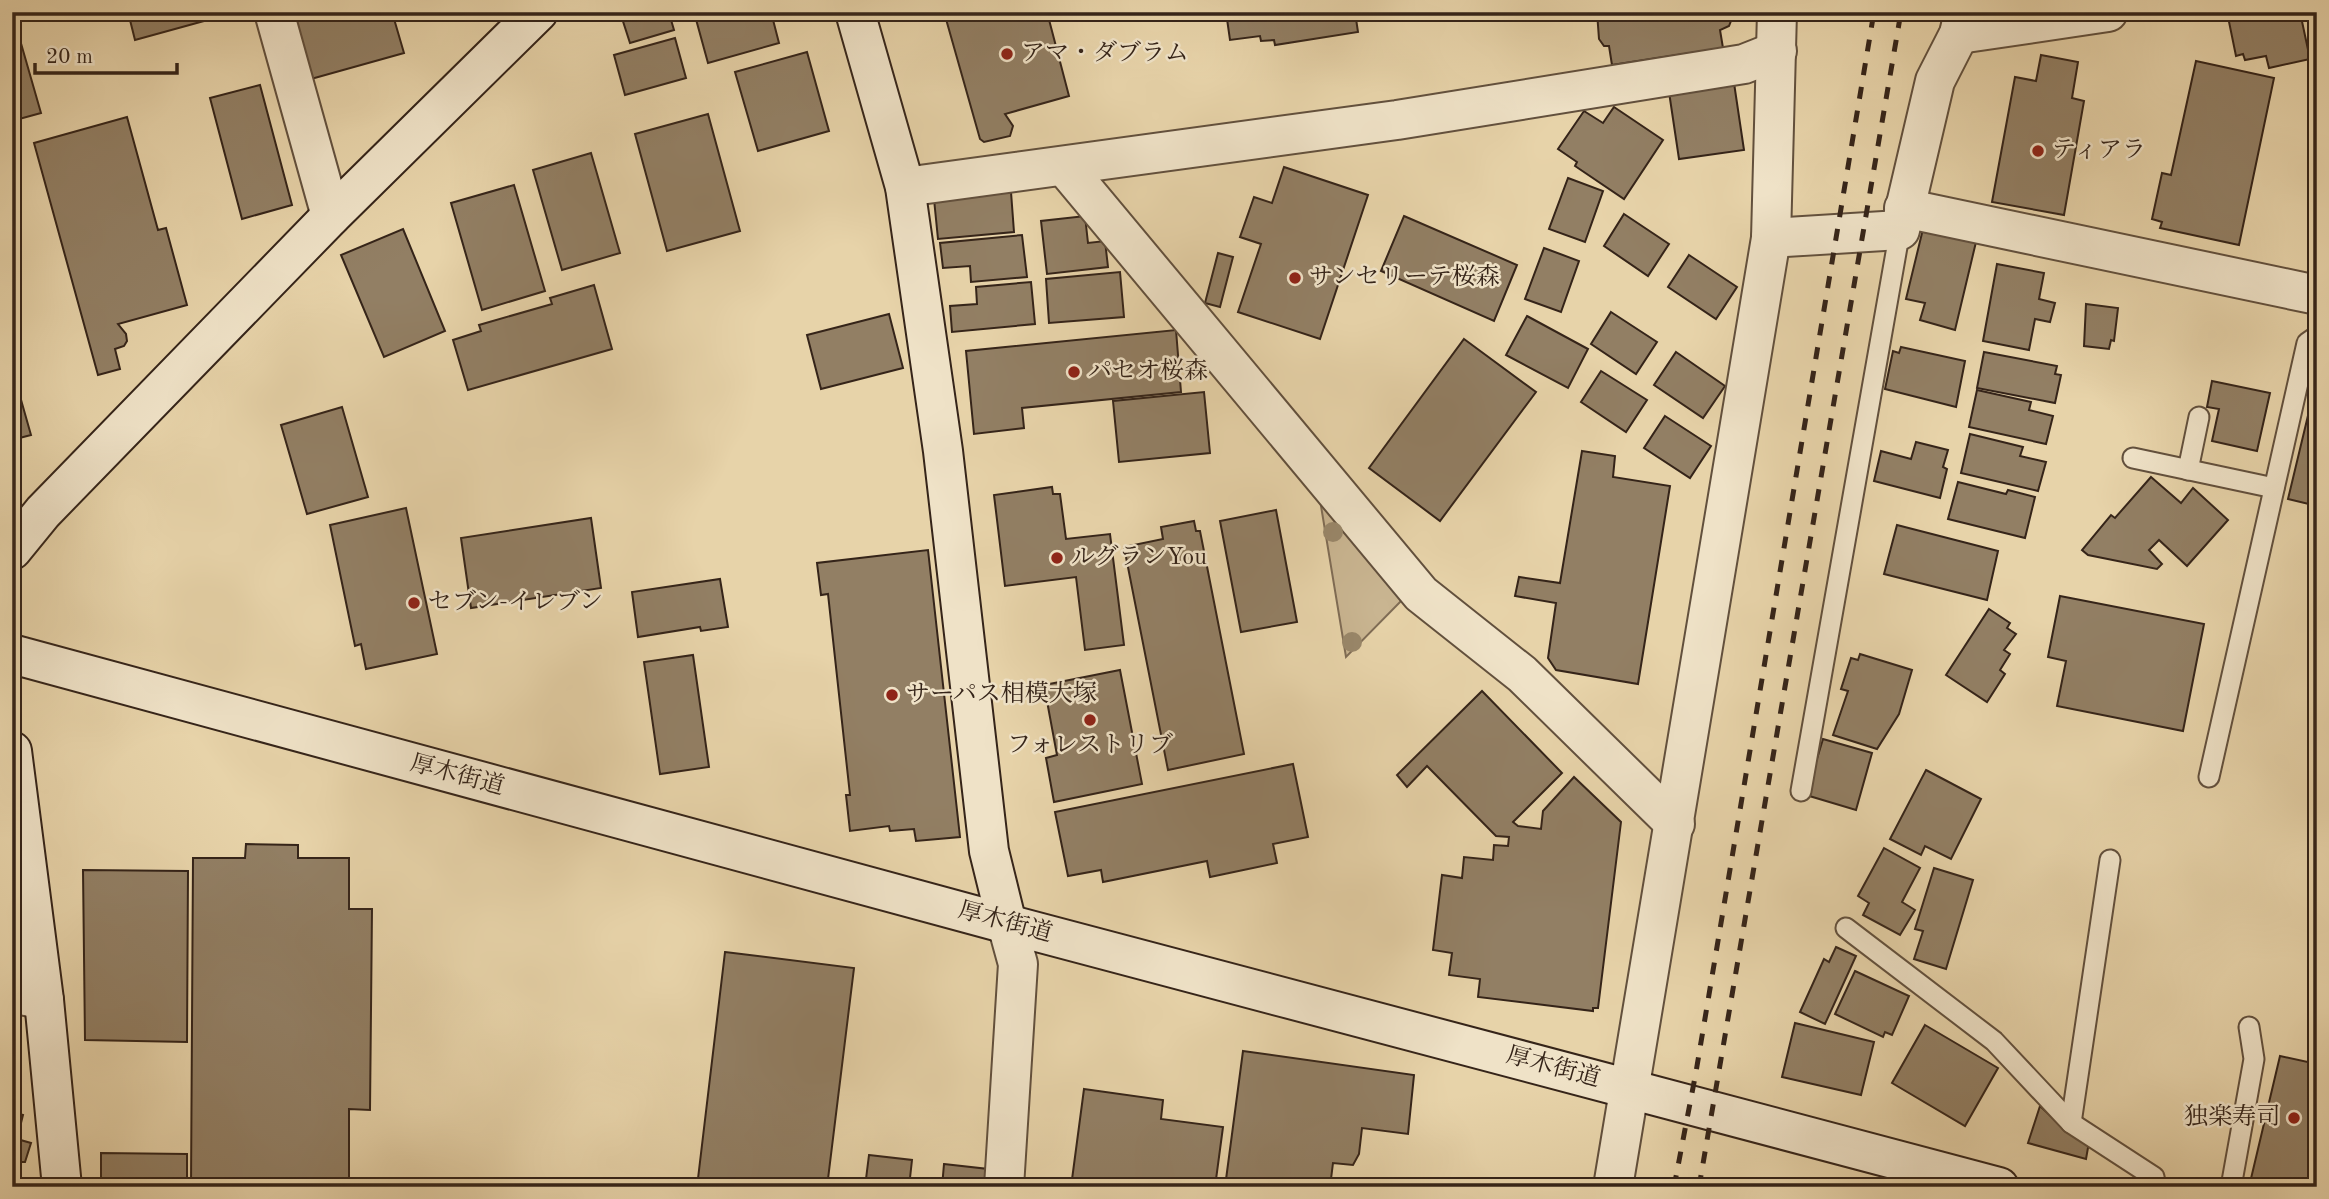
<svg xmlns="http://www.w3.org/2000/svg" width="2329" height="1199" font-family="'Old Standard TT','Noto Serif JP',serif">
<rect width="100%" height="100%" fill="#e7d3a9"/>
<filter id="stains"><feTurbulence type="fractalNoise" baseFrequency=".00286" numOctaves="4"/><feColorMatrix values="0 0 0 0 .2 0 0 0 0 .09 0 0 0 0 .02 0 0 0 .5 -.17"/></filter>
<radialGradient id="worn" r=".72"><stop offset=".6" stop-color="#630" stop-opacity="0"/><stop offset="1" stop-color="#630" stop-opacity=".3"/></radialGradient>
<path fill="#c9b591" stroke="#7f6c55" stroke-width="2" d="M1320 500 1406 596 1346 657Z"/>
<g fill="#927f64" stroke="#352419" stroke-width="2">
<path d="M12 12 41 113 12 121Z"/>
<path d="M128 12H202L204 21 135 40Z"/>
<path d="M292 12H392L404 53 311 79Z"/>
<path d="M620 12 669 13 674 30 630 43Z"/>
<path d="M694 12H771L779 43 708 63Z"/>
<path d="M944 12H1047L1069 96 1005 114 1013 126 1010 136 984 142 980 139Z"/>
<path d="M1226 12H1355L1358 32 1275 45 1274 40 1261 41 1260 36 1230 40Z"/>
<path d="M1597 12H1734V13L1729 26 1720 30 1723 48 1612 65 1609 46H1604L1599 39Z"/>
<path d="M2227 12H2300L2310 59 2269 68 2266 56 2245 60 2243 54 2236 56Z"/>
<path d="M675 38 686 78 625 95 614 55Z"/>
<path d="M807 52 829 131 758 151 735 72Z"/>
<path d="M2041 55 2078 62 2072 98 2084 101 2064 215 1992 202 2015 77 2036 81Z"/>
<path d="M2196 61 2274 78 2239 245 2160 228 2162 222 2152 219 2162 173 2171 175Z"/>
<path d="M1734 83 1744 150 1679 159 1669 92Z"/>
<path d="M260 85 292 205 242 219 210 98Z"/>
<path d="M1614 107 1663 140 1624 199 1575 166 1577 162 1558 149 1584 111 1603 123Z"/>
<path d="M708 114 740 231 667 251 635 134Z"/>
<path d="M127 117 158 230 166 228 187 305 118 324 126 334 127 341 124 346 115 349 120 369 98 375 34 143Z"/>
<path d="M591 153 620 253 562 270 533 170Z"/>
<path d="M1284 167 1368 195 1320 339 1238 312 1261 244 1240 237 1254 197 1272 203Z"/>
<path d="M1568 178 1603 191 1585 242 1549 229Z"/>
<path d="M514 185 545 291 482 310 451 203Z"/>
<path d="M1011 192 1014 232 938 239 934 199Z"/>
<path d="M1624 214 1669 244 1648 276 1604 246Z"/>
<path d="M1085 216 1088 243 1105 241 1108 267 1047 274 1041 221Z"/>
<path d="M1404 216 1517 265 1494 321 1381 271Z"/>
<path d="M403 229 445 331 384 357 341 255Z"/>
<path d="M1923 229 1976 242 1955 330 1920 320 1925 303 1906 299Z"/>
<path d="M1022 235 1027 277 971 282 970 266 943 268 940 243Z"/>
<path d="M1544 248 1579 261 1561 312 1525 299Z"/>
<path d="M1218 253 1233 257 1220 307 1205 303Z"/>
<path d="M1689 255 1737 287 1716 319 1668 287Z"/>
<path d="M1997 264 2044 273 2039 299 2055 303 2050 322 2035 319 2029 350 1983 341Z"/>
<path d="M1120 272 1124 317 1049 323 1046 279Z"/>
<path d="M1031 282 1035 324 952 332 950 306 977 304 976 287Z"/>
<path d="M594 285 612 349 468 390 453 340 481 331 479 325 552 304 550 298Z"/>
<path d="M2086 304 2118 308 2114 341 2111 340 2109 349 2084 346Z"/>
<path d="M1611 312 1657 342 1636 374 1591 344Z"/>
<path d="M889 314 903 368 821 389 807 335Z"/>
<path d="M1527 316 1588 349 1568 388 1506 355Z"/>
<path d="M1176 330 1181 392 1022 408 1024 428 974 434 966 351Z"/>
<path d="M1464 339 1536 392 1440 521 1369 468Z"/>
<path d="M1901 347 1965 361 1956 407 1885 389 1893 351 1899 353Z"/>
<path d="M1676 352 1725 386 1703 418 1654 385Z"/>
<path d="M1984 352 2057 366 2055 374 2061 375 2055 403 1977 388Z"/>
<path d="M12 368 31 435 12 440Z"/>
<path d="M1601 371 1647 400 1626 432 1581 402Z"/>
<path d="M2317 378V506L2288 499Z"/>
<path d="M2212 381 2270 393 2257 451 2212 441 2219 409 2207 407Z"/>
<path d="M1977 390 2031 402 2029 410 2053 416 2046 444 1969 427Z"/>
<path d="M1204 392 1210 453 1119 462 1113 401Z"/>
<path d="M342 407 368 497 307 514 281 425Z"/>
<path d="M1665 416 1711 446 1690 478 1644 448Z"/>
<path d="M1970 434 2023 447 2020 456 2046 462 2038 491 1961 473Z"/>
<path d="M1916 442 1948 450 1943 467 1947 469 1940 498 1874 481 1881 451 1911 459Z"/>
<path d="M1582 451 1615 456 1613 477 1670 486 1638 684 1556 670 1548 658 1556 603 1515 596 1519 577 1560 583Z"/>
<path d="M2151 477 2181 503 2193 488 2228 520 2187 566 2159 540 2149 550 2162 564 2157 569 2088 555 2082 550 2111 515 2115 518Z"/>
<path d="M1958 482 2006 494 2008 490 2035 497 2025 538 1948 519Z"/>
<path d="M1052 487 1053 494H1060L1066 539 1110 534 1124 645 1085 650 1076 577 1005 586 994 495Z"/>
<path d="M406 508 437 654 366 669 361 644 355 646 330 525Z"/>
<path d="M1276 510 1297 622 1241 632 1220 521Z"/>
<path d="M591 518 601 588 471 608 461 538Z"/>
<path d="M1194 521 1196 531H1200L1244 754 1168 770 1124 547 1163 539 1161 527Z"/>
<path d="M1897 525 1998 551 1987 600 1884 574Z"/>
<path d="M928 550 960 837 916 841 914 829 890 831 889 826 850 831 846 795H850L828 594 821 595 817 563Z"/>
<path d="M720 579 728 627 701 631 700 627 638 637 632 592Z"/>
<path d="M2060 596 2204 624 2183 731 2057 706 2066 661 2048 657Z"/>
<path d="M1989 609 2010 623 2007 628 2016 634 2004 650 2010 654 2000 670 2005 674 1987 702 1946 675Z"/>
<path d="M1860 654 1912 670 1899 714 1877 749 1833 735 1848 691 1841 689 1851 658 1858 660Z"/>
<path d="M693 655 709 767 660 774 644 662Z"/>
<path d="M1120 670 1142 784 1054 802 1046 758 1057 755 1044 685Z"/>
<path d="M1482 691 1562 773 1513 822 1518 826 1541 829 1543 811 1574 777 1621 822 1598 1008H1593V1011L1478 997 1480 979 1449 975 1452 953 1433 950 1442 875 1462 878 1464 857 1493 860 1494 845 1508 846 1509 837 1496 836 1427 766 1407 787 1397 775Z"/>
<path d="M1823 739 1872 753 1856 810 1806 795Z"/>
<path d="M1293 764 1308 837 1273 844 1277 863 1210 877 1207 861 1103 882 1101 870 1068 876 1055 812Z"/>
<path d="M1926 770 1981 799 1951 859 1925 846 1921 855 1890 839Z"/>
<path d="M246 844 298 845V858H349V909H372L370 1110 349 1109V1187H191L193 858H245Z"/>
<path d="M1884 848 1920 868 1902 902 1915 910 1900 935 1863 915 1869 903 1858 896Z"/>
<path d="M1934 868 1973 880 1946 969 1914 959 1923 931 1915 929Z"/>
<path d="M83 870 188 871 187 1042 85 1040Z"/>
<path d="M1836 947 1856 956 1825 1024 1800 1012 1824 959 1829 962Z"/>
<path d="M725 952 854 968 827 1187H697Z"/>
<path d="M1855 971 1909 996 1892 1035 1885 1032 1883 1037 1835 1014Z"/>
<path d="M1795 1023 1874 1042 1861 1095 1782 1077Z"/>
<path d="M1925 1025 1998 1068 1965 1126 1892 1083Z"/>
<path d="M12 1032 19 1034 13 1060 20 1062 12 1100Z"/>
<path d="M1243 1051 1414 1075 1408 1134 1362 1128 1359 1154 1353 1165 1333 1163 1330 1187H1225Z"/>
<path d="M2280 1056 2317 1064V1187H2249Z"/>
<path d="M1084 1089 1163 1100 1161 1119 1223 1127 1215 1187H1071Z"/>
<path d="M2040 1106 2070 1134 2089 1142 2086 1159 2028 1143Z"/>
<path d="M12 1112 23 1115 17 1139 31 1143 25 1162H12Z"/>
<path d="M101 1153 187 1154V1187H101Z"/>
<path d="M869 1155 912 1160 909 1187H865Z"/>
<path d="M944 1164 988 1169 986 1187H942Z"/>
<path d="M12 1178 25 1180 23 1187H12Z"/>
</g>
<g fill="none" stroke-linecap="round" stroke-linejoin="round">
<g stroke="#62503d" stroke-width="23">
<g id="lane">
<path d="M2133 458 2274 488"/>
<path d="M2188 470 2199 417"/>
<path d="M2209 777 2307 343 2317 336"/>
<path d="M1801 791 1900 230"/>
<path d="M1846 928 1994 1041 2071 1123 2154 1177 2156 1187"/>
<path d="M2071 1123 2110 860"/>
<path d="M2231 1187 2254 1059 2249 1027"/>
</g>
</g>
<g stroke="#62503d" stroke-width="42">
<g id="street">
<path d="M274 12 331 216"/>
<path d="M1959 34 2108 12"/>
<path d="M1065 167 1421 594 1522 674 1675 824"/>
<path d="M905 187 1397 120 1744 64 1777 51"/>
<path d="M1904 208 2317 295"/>
<path d="M1771 238 1900 230 1935 81 1959 34 1964 12"/>
<path d="M12 993 44 1000"/>
<path d="M1004 1187 1018 964 1007 924"/>
<path d="M1613 1187 1771 238 1777 12"/>
</g>
</g>
<g stroke="#352419" stroke-width="42">
<g id="secondary">
<path d="M855 12 905 187 943 451 989 851 1007 924"/>
<path d="M12 550 43 512 331 216 538 12"/>
<path d="M12 654 1007 924 1999 1187"/>
<path d="M12 751 44 1000 62 1187"/>
</g>
</g>
<use href="#lane" stroke="#efe2c7" stroke-width="19"/>
<use href="#street" stroke="#efe2c7" stroke-width="38"/>
<use href="#secondary" stroke="#efe2c7" stroke-width="38"/>
<g stroke="#352419" stroke-width="5" stroke-dasharray="12 12" stroke-linecap="butt">
<path d="M1674 1187 1696 1072 1874 12"/>
<path d="M1699 1187 1901 12"/>
</g>
</g>
<g fill="#99876a">
<circle cx="1333" cy="532" r="10"/>
<circle cx="1352" cy="642" r="10"/>
</g>
<g fill="#8f2418" stroke="#efe2c7" stroke-width="2.5">
<circle cx="1007" cy="54" r="7"/>
<circle cx="2038" cy="151" r="7"/>
<circle cx="1295" cy="278" r="7"/>
<circle cx="1074" cy="372" r="7"/>
<circle cx="1057" cy="558" r="7"/>
<circle cx="414" cy="603" r="7"/>
<circle cx="892" cy="695" r="7"/>
<circle cx="1090" cy="720" r="7"/>
<circle cx="2294" cy="1118" r="7"/>
</g>
<g text-anchor="middle" dominant-baseline="central" stroke-width="5" stroke-linejoin="round" paint-order="stroke">
<g font-size="24" fill="#352419" stroke="#efe2c7" text-anchor="start">
<text x="1021" y="54">アマ・ダブラム</text>
<text x="2052" y="151">ティアラ</text>
<text x="1309" y="278">サンセリーテ桜森</text>
<text x="1088" y="372">パセオ桜森</text>
<text x="1071" y="558">ルグランYou</text>
<text x="428" y="603">セブン-イレブン</text>
<text x="906" y="695">サーパス相模大塚</text>
<text x="1090" y="746" text-anchor="middle">フォレストリブ</text>
<text x="2280" y="1118" text-anchor="end">独楽寿司</text>
</g>
<g font-size="24" fill="#352419" stroke="#efe2c7">
<text transform="translate(457 776) rotate(15)">厚木街道</text>
<text transform="translate(1005 923) rotate(15)">厚木街道</text>
<text transform="translate(1553 1068) rotate(15)">厚木街道</text>
</g>
</g>
<rect width="2329" height="1199" fill="none" stroke="#e7d3a9" stroke-width="42"/>
<rect x="14" y="14" width="2301" height="1171" fill="none" stroke="#352419" stroke-width="3.5"/>
<rect x="21" y="21" width="2287" height="1157" fill="none" stroke="#352419" stroke-width="2"/>
<path d="M35 63v10h142v-10" fill="none" stroke="#352419" stroke-width="3.5"/>
<text x="46" y="63" font-size="21" fill="#352419" stroke="#efe2c7" stroke-width="5" paint-order="stroke">20 m</text>
<rect width="100%" height="100%" filter="url(#stains)"/>
<rect width="100%" height="100%" fill="url(#worn)"/>
</svg>
